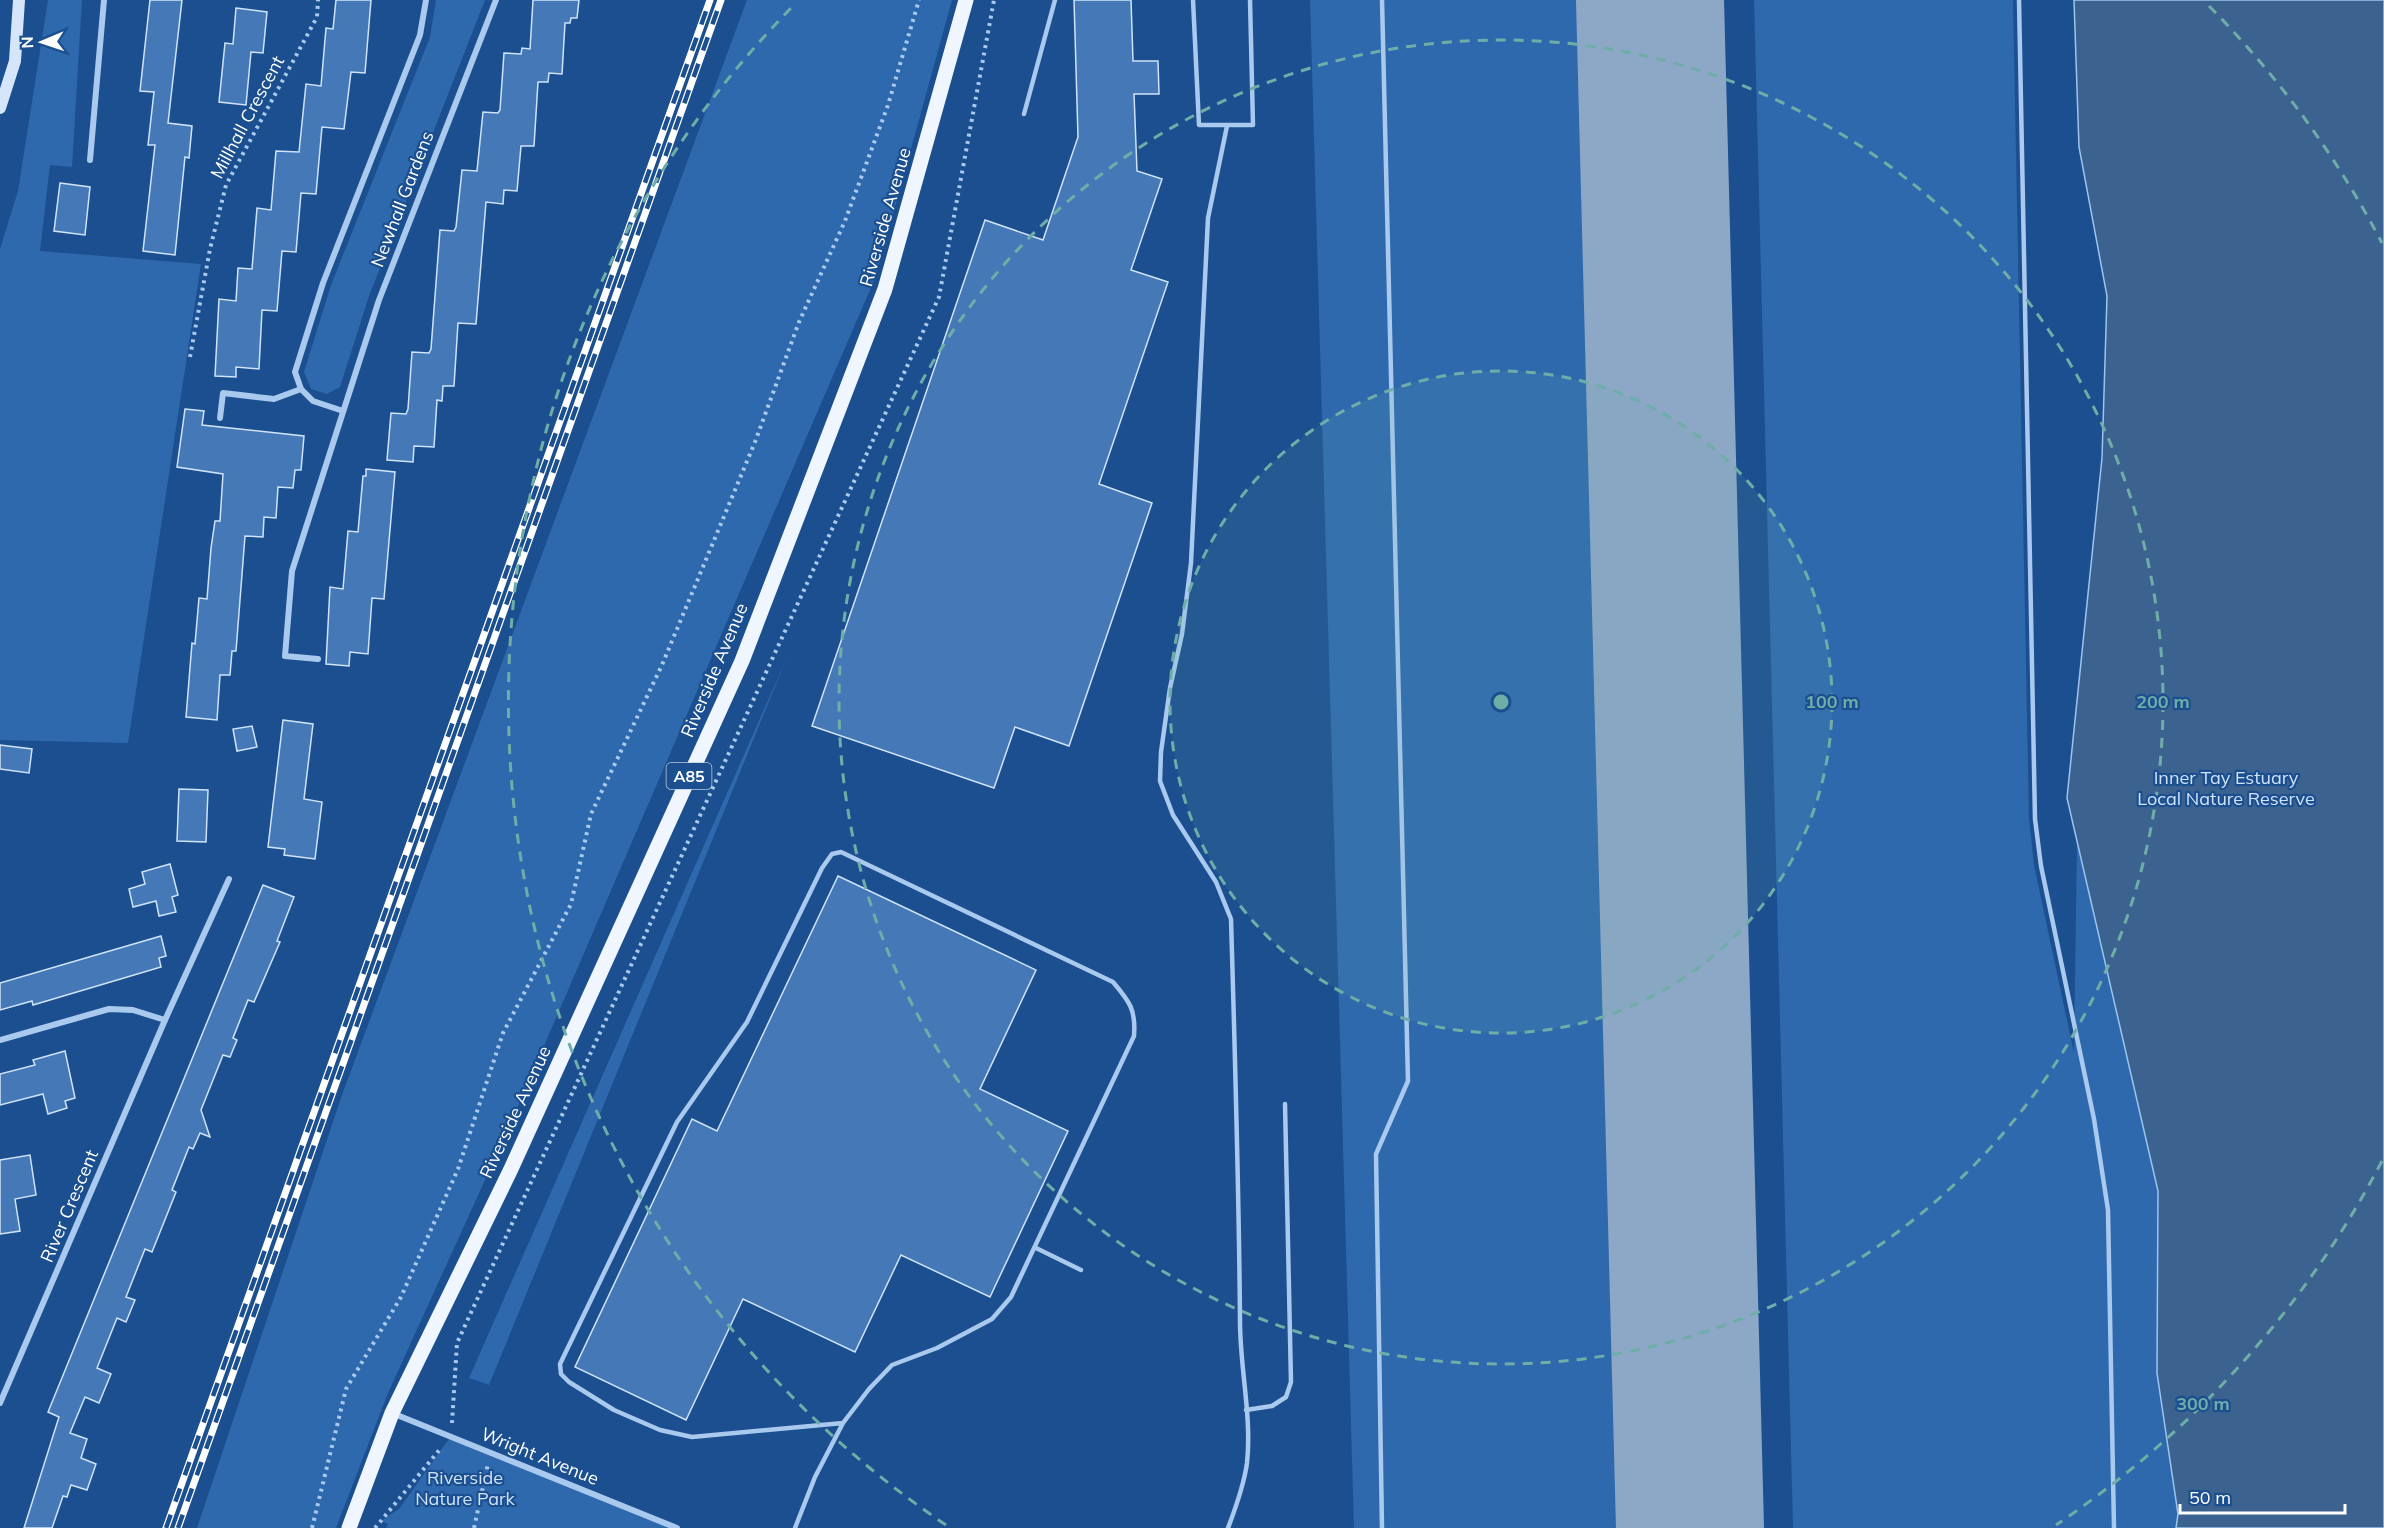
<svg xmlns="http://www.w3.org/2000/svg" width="2384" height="1528" font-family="Mulish,sans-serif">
<rect width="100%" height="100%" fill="#1b4f8f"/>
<g fill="#2e69ad">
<path d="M48 0H82L72 167 50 165 40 251 201 264 128 743 0 740V249L18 191Z"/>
<path d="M436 0H485L369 296 340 387 327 394 311 389 304 372 331 285 430 37Z"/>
<path d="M747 0H952L876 276 506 1134 388 1393 336 1528H197L342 1095Z"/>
<path d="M1310 0H1651L1656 227 1629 256 1624 272 1627 345 1658 384 1672 870 1640 904 1644 1000H1668L1675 1007 1676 1014 1693 1528H1354Z"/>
<path d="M1754 0H2013L2029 818 2034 865 2074 1053 2077 841 2067 798 2102 458 2107 296 2079 147 2074 0H2384V1528H1793Z"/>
<path d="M788 655 489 1385 469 1378Z"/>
<path d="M451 1436 677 1528H386L388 1524 381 1521 399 1509Z"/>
</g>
<path fill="#3c6290" stroke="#9cc4f0" stroke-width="1.5" d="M2074 0H2384V1528H2176L2178 1514 2157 1373 2158 1191 2067 798 2102 458 2107 296 2079 147Z"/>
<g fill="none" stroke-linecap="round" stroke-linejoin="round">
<path stroke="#8da7c7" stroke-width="148" d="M1650 0 1690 1528"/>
</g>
<g fill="#4478b7" stroke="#cfe3fa" stroke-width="1.5">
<path d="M150 0H182L168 123 192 126 189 158 185 157 175 255 143 251 155 145H148L154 92 140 91Z"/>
<path d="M336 0H371L365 73 351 72 344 129 322 127 316 194 301 193 296 252 282 251 277 311 262 310 259 369 236 367V377L215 376 219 299 236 301 238 268 252 269 257 208 271 210 276 151 299 152 306 84 321 86 326 28 333 29Z"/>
<path d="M533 0H579L577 18H571L570 23H565L562 74 549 73 548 82H538L534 146H521L517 191 504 190 503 204 486 202 476 324 458 323 454 386H443L442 401 437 400 434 447 414 446 413 462 387 460 391 413 406 414 408 409 412 352 429 353 431 349 440 230 454 231 456 227 462 170 477 171 483 112 498 113 500 110 504 53 521 54 522 48 530 49Z"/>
<path d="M1074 0H1131L1133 61H1158L1159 94H1134L1137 171 1162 179 1131 270 1168 282 1099 484 1152 503 1069 746 1015 727 994 788 812 726 985 220 1043 240 1078 137Z"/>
<path d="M236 8 267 12 263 53 251 52 246 105 219 102 225 43 233 44Z"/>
<path d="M60 183 90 187 85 235 54 231Z"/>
<path d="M185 409 204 411 202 425 304 436 301 470H295L293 488 278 487 276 518 264 517 263 537 245 536 236 651H232L230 675H220L217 720 186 717 192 643 195 644 199 598 207 599 211 548 215 521H220L223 474 177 467Z"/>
<path d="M366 469 395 472 384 599 372 598 368 654 350 652 349 666 326 664 330 587 343 589 348 531 358 532 363 476H366Z"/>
<path d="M283 720 313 724 304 799 322 802 315 859 284 855 285 849 268 847Z"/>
<path d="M252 726 257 747 237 751 233 729Z"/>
<path d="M0 745 32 749 29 773 0 769Z"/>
<path d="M179 789 208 790 206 842 177 841Z"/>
<path d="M170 864 178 895 172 897 176 912 159 916 156 901 133 907 129 889 145 884 142 872Z"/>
<path d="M838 876 1036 970 980 1089 1068 1131 990 1297 901 1255 855 1352 743 1299 686 1420 575 1367 692 1119 717 1131Z"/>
<path d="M263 885 294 897 277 941 280 942 254 1002 248 1000 233 1038 237 1040 230 1057 223 1055 201 1110 210 1137 200 1133 193 1149 189 1147 172 1190 176 1192 152 1252 145 1249 126 1297 135 1300 126 1322 117 1318 97 1368 111 1374 99 1403 85 1397 70 1433 87 1439 81 1458 96 1464 87 1490 71 1485 67 1497 63 1496 52 1528H24L59 1417 48 1412Z"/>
<path d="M161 936 166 956 159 958 161 967 33 1005 32 1001 0 1010V983Z"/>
<path d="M65 1051 75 1098 65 1101 67 1108 48 1114 43 1094 0 1105V1074L35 1065 33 1060Z"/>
<path d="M30 1155 36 1195 15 1199 20 1231 0 1234V1160Z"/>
</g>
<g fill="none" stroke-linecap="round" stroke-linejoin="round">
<g stroke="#a9c9ee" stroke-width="4" stroke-dasharray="3 4.5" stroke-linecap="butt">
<path d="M190 357 210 249 226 185 317 17 318 0"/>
<path d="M452 1423 457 1343 939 297 994 0"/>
<path d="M312 1528 346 1389 401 1297 458 1169 503 1033 571 904 591 814 662 665 755 442 799 322 845 221 888 105 919 0"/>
<path d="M375 1528 441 1448"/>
<path d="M474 1528 488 1464"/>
</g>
<g stroke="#a9c9ee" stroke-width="4.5">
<path d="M1193 0 1199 125H1253L1250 0"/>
<path d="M1382 0 1408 1081 1376 1154 1382 1528"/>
<path d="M2019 0 2035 819 2041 866 2094 1119 2108 1210 2114 1528"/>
<path d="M1024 114 1055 0"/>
<path d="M1227 126 1208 218 1191 563 1182 634 1170 688 1161 752 1160 781 1173 815 1216 882 1231 919C1235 1053 1239 1188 1240 1322 1240 1368 1252 1417 1247 1463 1244 1485 1236 1507 1228 1528"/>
<path d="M1036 1248 1081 1270"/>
<path d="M1246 1410 1272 1406 1286 1397 1291 1382 1285 1104"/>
<path d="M795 1528 815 1477 843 1423 869 1389 892 1365 937 1348 992 1319 1011 1297 1134 1036C1136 1010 1130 1002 1113 982L841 852 832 854 822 868 747 1022 677 1122 560 1364 561 1374 569 1382 614 1410 660 1430 692 1437 843 1423"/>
</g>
<g stroke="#a9c9ee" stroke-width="6">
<path d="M90 160 104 0"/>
<path d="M343 411 313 401 301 389 295 372 323 283 420 35 426 0"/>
<path d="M220 418 223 393 274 399 301 389"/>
<path d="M318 659 285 656 292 571 379 300 496 0"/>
<path d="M0 1040 109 1009 133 1010 165 1020"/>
<path d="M0 1403 165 1020 229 879"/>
<path d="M392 1413 677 1528"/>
</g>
<path stroke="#d6e6fa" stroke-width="12" d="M0 108 15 61 19 0"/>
<path stroke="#f0f6ff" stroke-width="15" d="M349 1528 392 1413 511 1169 742 661 885 289 966 0"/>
<g stroke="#fff" stroke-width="7">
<g id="rail">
<path d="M166 1528 710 0"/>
<path d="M178 1528 721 0"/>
</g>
</g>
<use href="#rail" stroke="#1b4f8f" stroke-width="4.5" stroke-dasharray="14" stroke-linecap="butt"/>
</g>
<circle cx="1501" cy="702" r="331" fill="#6fada8" fill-opacity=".12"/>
<g fill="none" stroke="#6fada8" stroke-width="3" stroke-dasharray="10 8">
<circle cx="1501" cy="702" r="331"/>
<circle cx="1501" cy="702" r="662"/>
<path d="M2382 1161A993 993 0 0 1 2056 1525M946 1525A993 993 0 0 1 793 6M2209 6A993 993 0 0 1 2382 243"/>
</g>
<g text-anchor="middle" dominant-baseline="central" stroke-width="4.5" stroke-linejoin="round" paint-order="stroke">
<rect fill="#1b4f8f" stroke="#bbcadd" stroke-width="1.5" x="666.5" y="763" width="45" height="26" rx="4.5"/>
<g font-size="16" font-weight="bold" fill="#fff">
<text x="689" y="776">A85</text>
</g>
<g font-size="18" fill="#fff" stroke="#1b4f8f">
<text transform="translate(247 117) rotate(-62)">Millhall Crescent</text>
<text transform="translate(402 199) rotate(-69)">Newhall Gardens</text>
<text transform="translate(885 217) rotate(-74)">Riverside Avenue</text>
<text transform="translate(714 670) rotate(-67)">Riverside Avenue</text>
<text transform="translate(515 1112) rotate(-65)">Riverside Avenue</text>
<text transform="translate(69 1206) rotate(-67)">River Crescent</text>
<text transform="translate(540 1456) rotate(22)">Wright Avenue</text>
</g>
<g font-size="18" fill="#cfe3fa" stroke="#1b4f8f">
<text x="2226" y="777">Inner Tay Estuary<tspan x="2226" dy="21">Local Nature Reserve</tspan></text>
<text x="465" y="1477">Riverside<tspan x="465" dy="21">Nature Park</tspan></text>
</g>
</g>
<circle cx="1501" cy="702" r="9" fill="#6fada8" stroke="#1b4f8f" stroke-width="3"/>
<g font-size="18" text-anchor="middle" font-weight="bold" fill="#6fada8" stroke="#1b4f8f" stroke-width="4.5" stroke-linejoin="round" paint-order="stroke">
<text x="1832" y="708">100 m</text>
<text x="2163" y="708">200 m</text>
<text x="2203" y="1410">300 m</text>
</g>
<g transform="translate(42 42) rotate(268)" stroke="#1b4f8f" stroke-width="4.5" paint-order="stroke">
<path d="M0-4.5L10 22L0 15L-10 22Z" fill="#ffffff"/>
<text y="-9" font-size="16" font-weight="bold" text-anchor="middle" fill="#ffffff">N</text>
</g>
<path d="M2180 1504v9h165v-9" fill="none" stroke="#ffffff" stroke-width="3"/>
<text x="2189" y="1504" font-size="18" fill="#ffffff" stroke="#1b4f8f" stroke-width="4.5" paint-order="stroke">50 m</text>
</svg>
